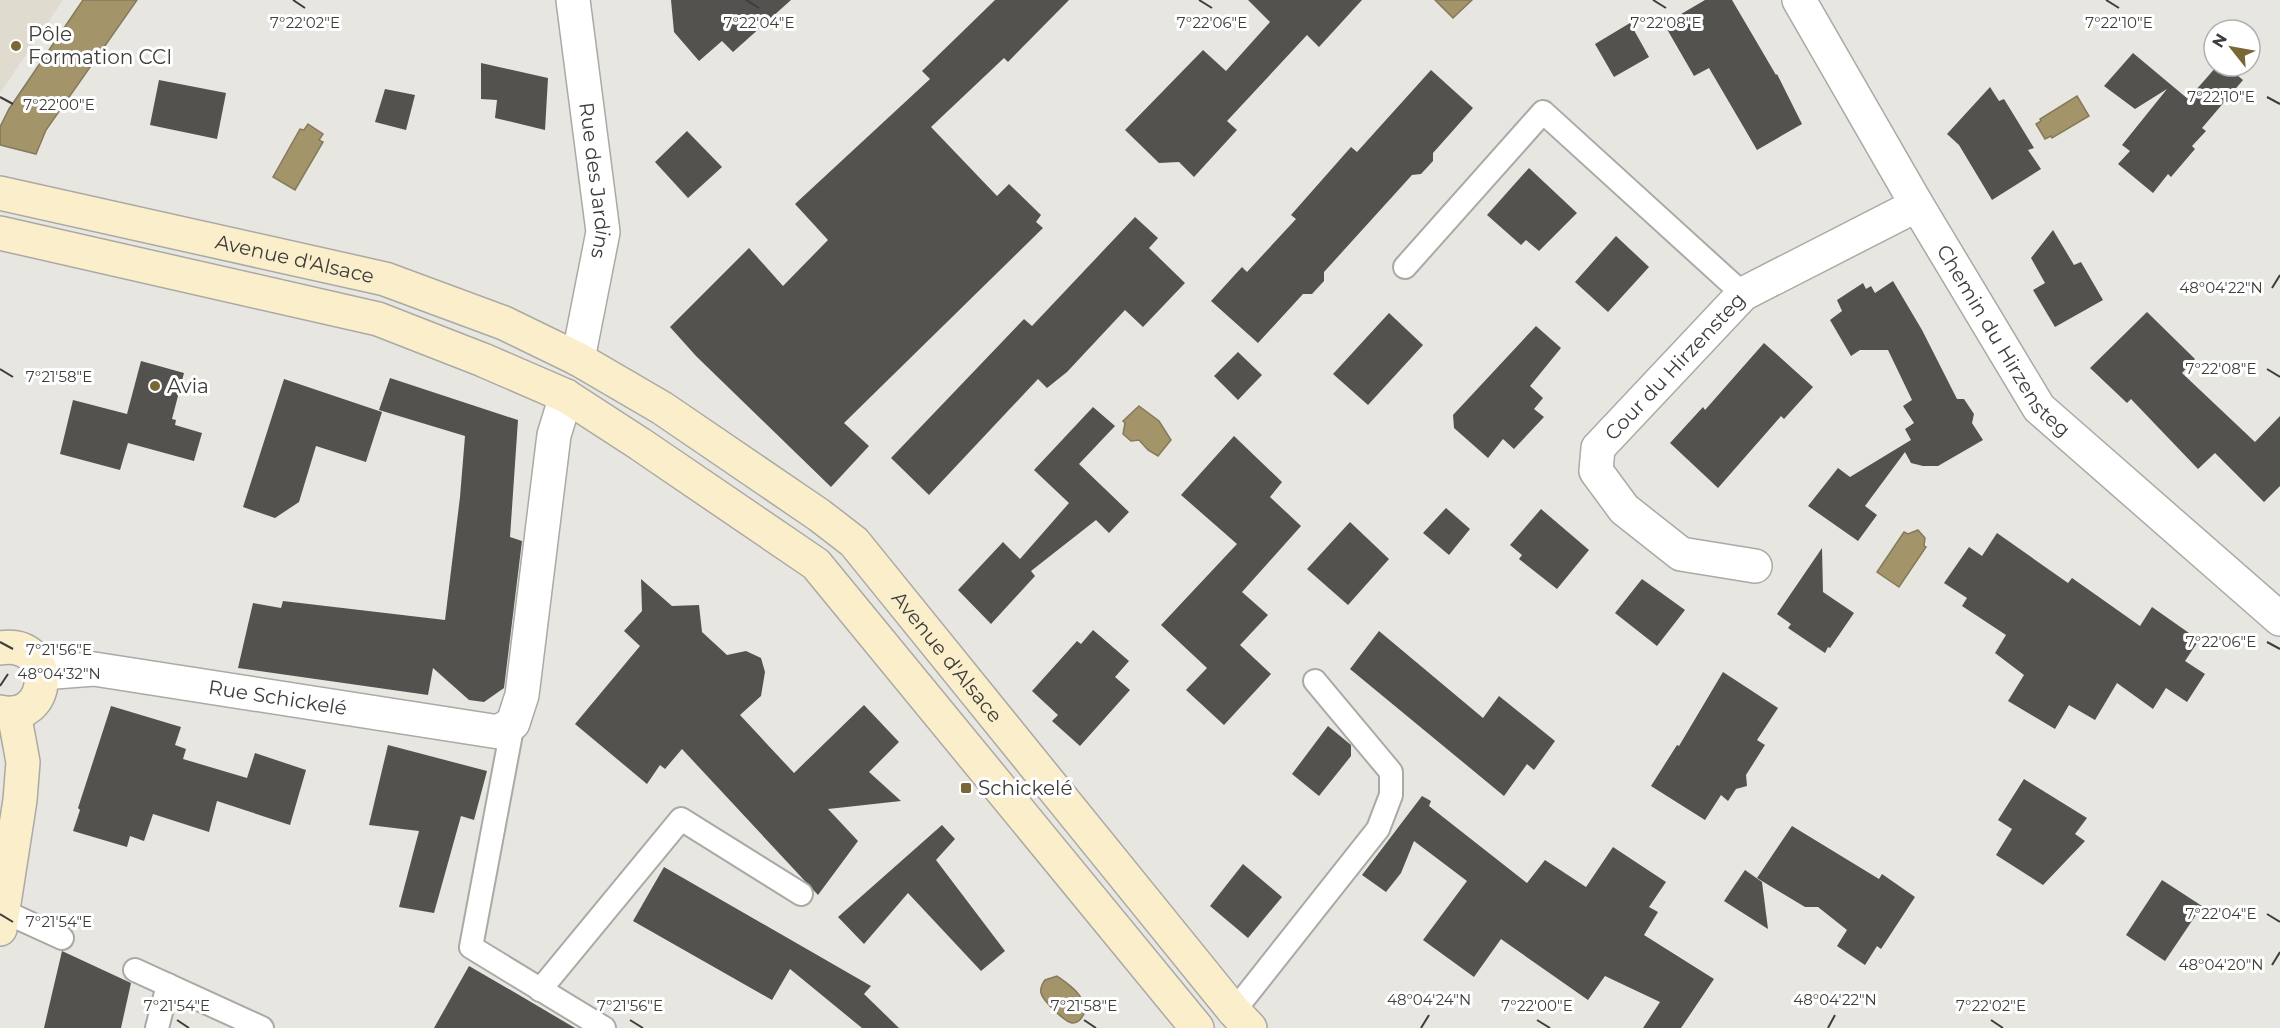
<svg xmlns="http://www.w3.org/2000/svg" width="2280" height="1028" font-family="Montserrat,sans-serif">
<rect width="100%" height="100%" fill="#e8e6e1"/>
<path fill="#dfdbcf" d="M0 0H63L0 93Z"/>
<g fill="#a39469" stroke="#847a5b" stroke-width="1.5">
<path d="M83 0H137L46 130 36 154 0 145V127L9 109Z"/>
<path d="M1435 0H1472L1453 18Z"/>
<path d="M2077 96 2089 116 2052 138 2051 136 2045 139 2036 124 2041 121 2040 119Z"/>
<path d="M308 124 323 134 319 140 323 142 295 190 273 177 300 129 304 130Z"/>
<path d="M1139 406 1159 421 1171 440 1158 456 1148 450 1139 440 1131 441 1123 434 1125 423 1123 421Z"/>
<path d="M1918 530 1925 538 1924 546 1926 547 1899 587 1877 572 1904 532 1908 534Z"/>
<path d="M1057 976C1071 986 1082 993 1086 1010 1083 1016 1080 1023 1072 1023 1065 1022 1043 1001 1041 993 1040 988 1042 984 1045 980Z"/>
</g>
<g fill="#53524e">
<path d="M671 0H791L733 52 722 41 699 61 674 32Z"/>
<path d="M995 0H1069L1008 62 1004 58 931 127 997 196 1009 184 1041 215 1036 222 1043 228 844 423 869 446 831 487 696 356 670 327 749 248 783 286 828 240 795 204 930 79 922 71Z"/>
<path d="M1248 0H1362L1319 47 1307 35 1227 121 1237 130 1194 177 1179 162 1159 163 1125 130 1203 50 1226 71 1270 22Z"/>
<path d="M1705 0H1732L1776 75 1777 74 1802 124 1757 150 1709 68 1694 76 1664 24Z"/>
<path d="M1630 23 1649 57 1614 77 1595 44Z"/>
<path d="M2133 53 2188 99 2217 66H2226L2243 80 2202 128 2206 131 2192 146 2195 149 2171 177 2168 174 2153 193 2118 164 2130 151 2122 145 2167 89 2135 109 2104 86Z"/>
<path d="M481 63 548 78 545 130 495 118 497 100 481 99Z"/>
<path d="M1431 70 1473 108 1433 153V161L1421 174 1412 175 1324 272V281L1312 294H1303L1258 343 1211 301 1242 267 1247 272 1296 219 1291 215 1351 147 1357 152Z"/>
<path d="M159 80 226 93 217 139 150 125Z"/>
<path d="M1990 87 1999 101 2004 99 2034 148 2028 150 2041 169 1992 200 1959 145 1947 134Z"/>
<path d="M385 89 415 95 406 130 375 122Z"/>
<path d="M687 131 722 167 688 198 655 162Z"/>
<path d="M1529 168 1577 213 1539 251 1526 240 1521 245 1487 215Z"/>
<path d="M1135 217 1158 238 1149 248 1185 283 1143 327 1125 310 1067 372 1047 388 1038 379 929 495 891 458 1024 319 1032 326Z"/>
<path d="M2053 230 2074 265 2081 262 2103 300 2055 327 2033 290 2045 283 2031 258Z"/>
<path d="M1616 236 1649 267 1608 312 1575 282Z"/>
<path d="M1893 281 1922 330 1957 399H1964L1974 414 1972 423 1983 440 1938 466H1923L1911 463 1905 452 1865 506 1877 515 1858 541 1808 506 1838 468 1850 477 1911 440 1905 429 1914 423 1903 406 1912 400 1888 350H1860L1851 356 1830 320 1842 311 1837 300 1863 283 1866 289 1871 286 1875 293Z"/>
<path d="M2147 312 2195 359 2182 373 2255 442 2280 416V486L2264 502 2215 453 2198 469 2131 399 2127 403 2090 368Z"/>
<path d="M1389 313 1423 345 1368 405 1333 374Z"/>
<path d="M1536 326 1561 348 1530 386 1543 398 1534 409 1544 417 1514 449 1503 439 1488 458 1454 428 1453 415Z"/>
<path d="M1764 343 1813 387 1784 419 1781 416 1718 488 1670 443 1703 407 1705 410Z"/>
<path d="M1238 352 1262 375 1238 400 1214 376Z"/>
<path d="M141 361 184 373 172 419 176 420 175 425 202 433 194 461 128 443 120 470 60 454 73 400 127 414Z"/>
<path d="M390 378 518 420 510 537 522 541 504 688 484 702 469 700 433 668 428 695 238 668 253 603 281 608 283 601 445 620 460 497 465 436 379 410Z"/>
<path d="M284 379 382 412 366 462 316 446 299 502 275 518 243 507Z"/>
<path d="M1093 407 1115 426 1079 464 1129 512 1109 533 1096 520 1031 571 1035 576 991 624 958 590 1003 542 1020 559 1069 503 1034 470Z"/>
<path d="M1234 436 1282 482 1270 497 1301 526 1242 592 1268 615 1240 645 1271 674 1224 725 1186 690 1207 668 1161 625 1237 544 1181 495Z"/>
<path d="M1446 508 1470 529 1449 555 1423 533Z"/>
<path d="M1541 509 1589 550 1557 589 1519 559 1522 555 1510 545Z"/>
<path d="M1350 522 1389 559 1348 605 1307 569Z"/>
<path d="M1997 533 2068 583 2072 578 2140 626 2152 607 2199 640 2185 661 2205 674 2187 702 2166 688 2153 709 2117 683 2095 720 2069 705 2055 729 2008 701 2024 675 1995 653 2006 635 1962 606 1967 598 1944 583 1969 547 1982 556Z"/>
<path d="M1822 548 1823 592 1854 613 1830 648 1828 647 1825 653 1788 628 1791 624 1777 614Z"/>
<path d="M641 579 672 606 699 605 702 632 727 655 746 651 761 658 765 672 761 696 740 715 794 773 864 705 899 742 869 772 901 801 828 809 858 841 818 895 682 749 665 769 660 765 647 784 575 724 640 646 624 631 642 611Z"/>
<path d="M1642 579 1685 610 1657 646 1615 613Z"/>
<path d="M1093 630 1129 661 1115 677 1130 690 1080 746 1052 721 1058 715 1032 691 1077 641 1081 644Z"/>
<path d="M1379 631 1483 718 1499 696 1555 741 1534 770 1527 764 1504 796 1350 669Z"/>
<path d="M1723 672 1778 708 1757 740 1765 745 1746 775 1747 786 1736 789 1728 801 1721 795 1705 820 1651 786 1677 745 1679 746Z"/>
<path d="M111 706 181 727 175 745 186 749 183 759 247 778 255 753 306 770 290 825 217 801 209 832 153 814 144 841 130 836 127 847 73 831 80 810 78 808Z"/>
<path d="M1328 726 1351 745V756L1319 796 1292 774Z"/>
<path d="M388 745 487 771 474 820 461 816 434 913 399 907 419 831 369 825Z"/>
<path d="M2024 779 2087 818 2075 834 2085 841 2043 885 1996 855 2012 829 1998 820Z"/>
<path d="M1422 796 1431 801 1429 806 1527 883 1545 860 1586 887 1613 847 1666 882 1649 907 1658 912 1644 935 1714 979 1681 1028H1643L1660 1002 1605 976 1588 1000 1501 939 1474 977 1423 940 1467 881 1414 841 1401 873 1386 892 1362 875Z"/>
<path d="M942 825 955 839 936 860 1005 951 981 971 908 893 864 944 838 917Z"/>
<path d="M1792 826 1879 879 1882 874 1915 897 1881 949 1877 946 1865 965 1837 946 1847 930 1818 907H1805L1757 878Z"/>
<path d="M1243 864 1282 897 1248 938 1210 906Z"/>
<path d="M664 867 871 986 864 994 899 1028H862L790 969 772 1000 633 921Z"/>
<path d="M1745 870 1762 882 1768 929 1724 901Z"/>
<path d="M2162 880 2202 906 2165 961 2126 935Z"/>
<path d="M62 951 131 983 121 1028H44Z"/>
<path d="M469 966 514 992 575 1028H434Z"/>
</g>
<g fill="none" stroke-linecap="round" stroke-linejoin="round">
<g stroke="#aba9a5" stroke-width="26">
<g id="lane">
<path d="M1405 267 1543 112 1743 294"/>
<path d="M513 723 471 947 604 1028"/>
<path d="M3 911 62 938"/>
<path d="M135 970 262 1028"/>
<path d="M540 990 681 819 801 894"/>
<path d="M1234 1011 1378 829 1391 795V772L1315 681"/>
<path d="M157 1028 168 985"/>
</g>
</g>
<g stroke="#aba9a5" stroke-width="36">
<g id="street">
<path id="s1" d="M573 0 603 232 578 359"/>
<path id="s2" d="M1799 0 1917 205 2039 408 2280 619"/>
<path id="s3" d="M1755 566 1681 554 1624 509 1596 471 1598 448 1743 294 1917 205"/>
<path id="s4" d="M42 673 94 669 499 732 513 723 522 695 554 435 566 396"/>
</g>
</g>
<g stroke="#aba9a5" stroke-width="36">
<g id="secondary">
<path id="s5" d="M0 193 385 279 504 323 578 359 662 408 819 515 854 542 1234 1011 1250 1028"/>
<path d="M0 233 378 319 483 360 566 396 640 444 816 564 1197 1028"/>
<path d="M0 648C58 639 52 724 0 712"/>
<path d="M0 929 20 800 23 762 14 713"/>
</g>
</g>
<use href="#lane" stroke="#fff" stroke-width="22"/>
<use href="#street" stroke="#fff" stroke-width="33"/>
<use href="#secondary" stroke="#faeecb" stroke-width="33"/>
</g>
<path fill="none" stroke="#3d3d3b" stroke-width="2" d="M293 0 305 8M746 0 759 8M1199 0 1212 8M1653 0 1666 8M2106 0 2119 8M0 97 13 104M2267 97 2280 104M2272 288 2280 275M0 369 13 377M2267 369 2280 377M0 642 13 649M2267 642 2280 649M0 686 8 674M0 914 13 922M2267 914 2280 922M2272 965 2280 952M177 1020 189 1028M630 1020 643 1028M1084 1020 1096 1028M1537 1020 1550 1028M1991 1020 2003 1028M1421 1028 1429 1015M1828 1028 1835 1015"/>
<g fill="#796836" stroke="#fff" stroke-width="2">
<circle cx="16" cy="46" r="6"/>
<circle cx="155" cy="386" r="6"/>
<rect x="960" y="782" width="12" height="12" rx="3"/>
</g>
<g text-anchor="middle" dominant-baseline="central" stroke-width="6" stroke-linejoin="round" paint-order="stroke">
<g font-size="20" fill="#3d3d3b" stroke="#fff" text-anchor="start">
<text x="28" y="34">Pôle<tspan x="28" dy="23">Formation CCI</tspan></text>
<text x="167" y="386">Avia</text>
<text x="978" y="788">Schickelé</text>
</g>
<g font-size="20" fill="#3d3d3b" stroke="#fff">
<text stroke="none"><textPath href="#s1" startOffset="182">Rue des Jardins</textPath></text>
<text stroke="none"><textPath href="#s5" startOffset="302">Avenue d'Alsace</textPath></text>
<text stroke="none"><textPath href="#s2" startOffset="398">Chemin du Hirzensteg</textPath></text>
<text stroke="none"><textPath href="#s3" startOffset="330">Cour du Hirzensteg</textPath></text>
<text stroke="none"><textPath href="#s5" startOffset="1083">Avenue d'Alsace</textPath></text>
<text stroke="none"><textPath href="#s4" startOffset="238">Rue Schickelé</textPath></text>
</g>
</g>
<g font-size="15" text-anchor="middle" fill="#3d3d3b" stroke="#fff" stroke-width="6" stroke-linejoin="round" paint-order="stroke">
<text x="1212" y="28">7°22'06"E</text>
<text x="305" y="28">7°22'02"E</text>
<text x="759" y="28">7°22'04"E</text>
<text x="1666" y="28">7°22'08"E</text>
<text x="2119" y="28">7°22'10"E</text>
<text x="2221" y="102">7°22'10"E</text>
<text x="59" y="110">7°22'00"E</text>
<text x="2221" y="293">48°04'22"N</text>
<text x="2221" y="374">7°22'08"E</text>
<text x="59" y="382">7°21'58"E</text>
<text x="2221" y="647">7°22'06"E</text>
<text x="59" y="655">7°21'56"E</text>
<text x="59" y="679">48°04'32"N</text>
<text x="2221" y="919">7°22'04"E</text>
<text x="59" y="927">7°21'54"E</text>
<text x="2221" y="970">48°04'20"N</text>
<text x="1429" y="1005">48°04'24"N</text>
<text x="1835" y="1005">48°04'22"N</text>
<text x="177" y="1011">7°21'54"E</text>
<text x="630" y="1011">7°21'56"E</text>
<text x="1084" y="1011">7°21'58"E</text>
<text x="1537" y="1011">7°22'00"E</text>
<text x="1991" y="1011">7°22'02"E</text>
</g>
<g transform="translate(2232 48) rotate(301)"><circle r="28" fill="#ffffff" stroke="#b1b1b1" stroke-width="1.5"/>
<path d="M0-4.5L10 22L0 15L-10 22Z" fill="#796836"/>
<text y="-9" font-size="16" font-weight="bold" text-anchor="middle" fill="#3d3d3b">N</text>
</g>
</svg>
